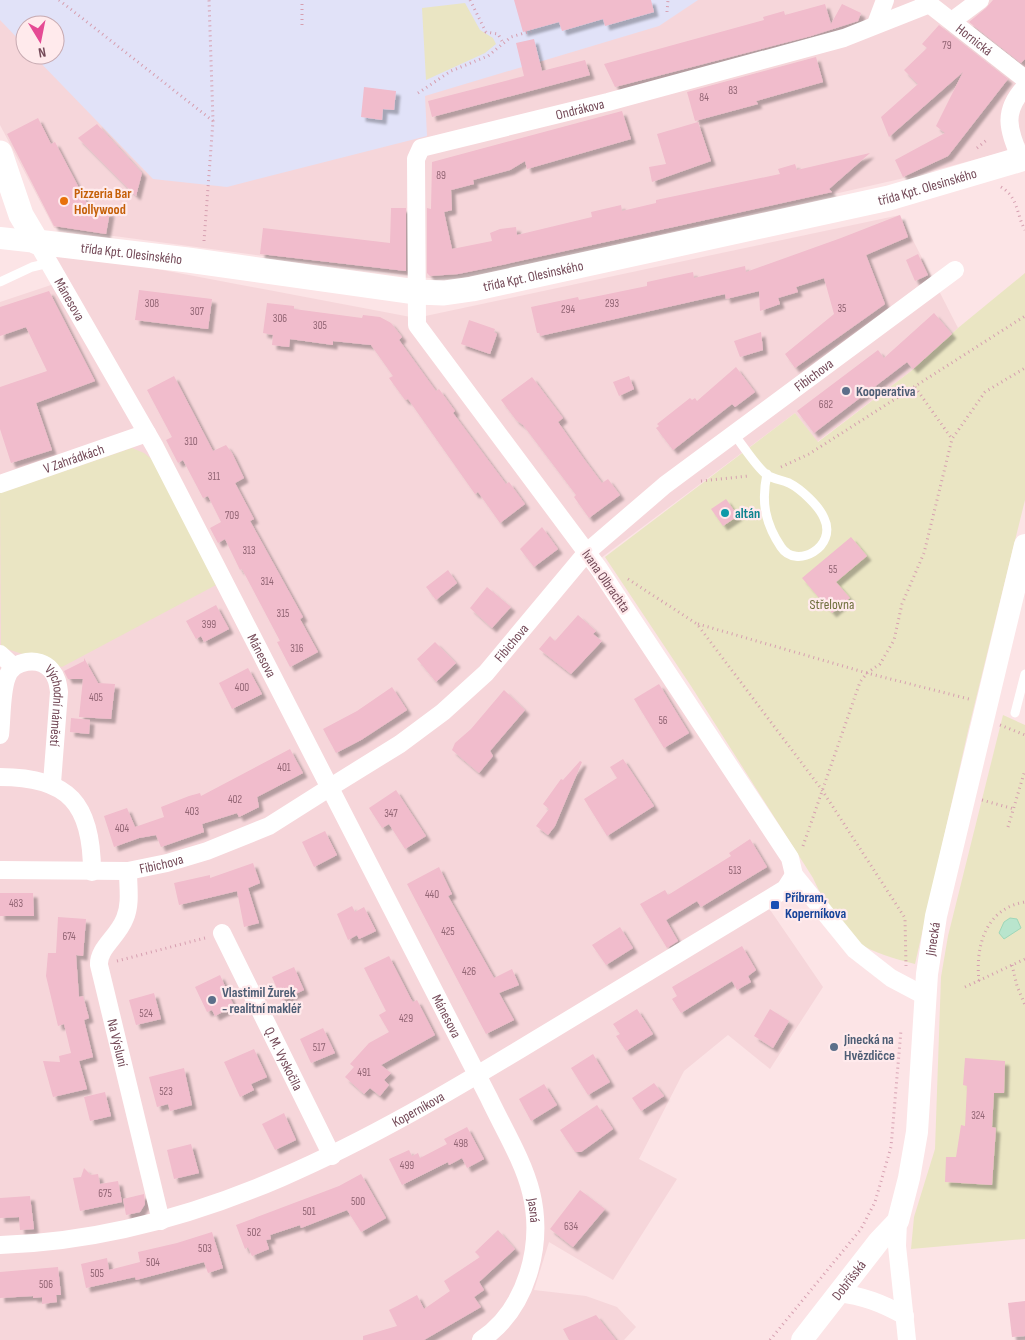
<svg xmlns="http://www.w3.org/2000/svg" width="1025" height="1340" font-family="'Sofia Sans Condensed',sans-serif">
<defs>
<filter id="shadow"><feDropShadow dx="4.5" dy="4.5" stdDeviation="1" flood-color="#0004"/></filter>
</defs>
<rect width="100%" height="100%" fill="#fce4e6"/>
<g fill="#f6d6da" fill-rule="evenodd">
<path d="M0 0H1025V143L1011 150 913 176 660 234 457 276 429 278 54 228 0 125ZM25 25H55V55H25Z"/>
<path d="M900 215 958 328 911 371 817 442 795 413 601 558 797 875 764 901 823 987 770 1069 728 1035 684 1071 639 1159 677 1179 613 1280 549 1242 534 1290 586 1296 617 1307 636 1327 624 1340H0V302L60 282 41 247 416 318Z"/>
</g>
<path fill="#e1e2f8" d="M0 0H698L659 26 425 96 427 136 227 187 153 179 33 55H55V25H25V46L0 20Z"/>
<g fill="#eae5c3">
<path d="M465 3 480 30 493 38 496 44 485 53 426 80 422 8Z"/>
<path d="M1025 273V500L968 731 915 964C895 959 874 953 857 942 841 931 821 896 813 878L691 686 605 557 795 413 818 442 911 371 958 328Z"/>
<path d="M132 448 144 453 154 461 216 585 62 667 1 647 0 493Z"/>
<path d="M1003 715 1025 725V1239L911 1249 914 1217 935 1149 941 977 948 936Z"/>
</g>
<path fill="#b9e5cd" stroke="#9fd7b9" d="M1010 918 1017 919 1021 928 1004 939 999 933 1004 922Z"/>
<g fill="#f1bccc" filter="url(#shadow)">
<path d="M514 0H651L654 12 605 26 603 19 562 31 559 22 523 32Z"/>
<path d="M993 0H1025V59L1021 63 969 22 986 8Z"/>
<path d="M825 4 831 24 842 4 861 13 858 21 811 36 615 87 604 64 764 20 763 17 784 11 785 15Z"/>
<path d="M939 25 1008 79 948 156 903 177 895 160 945 133 936 126 963 72 889 137 881 117 918 84 904 70 927 48 922 44Z"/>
<path d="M534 39 542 71 585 60 590 75 432 117 428 101 524 76 516 43Z"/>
<path d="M816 57 823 82 756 101 758 104 695 121 687 92Z"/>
<path d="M364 87 396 91 394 110 383 109 382 120 361 117Z"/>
<path d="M622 111 631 139 527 169 525 161 510 170 473 180 474 184 451 190 452 210 444 212 452 249 492 241 490 233 500 229 516 227 517 235 592 217 591 212 621 205 622 211 656 203V200L780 174 778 169 795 164 797 170 870 153 829 189 832 192 497 266 458 274 430 276 427 273V208L431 209 432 162Z"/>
<path d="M38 118 51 144 55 142 90 209 110 212 106 234 54 226 7 134Z"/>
<path d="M698 122 711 161 652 182 649 167 666 164 657 134Z"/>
<path d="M97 124 142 173 136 196 78 138Z"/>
<path d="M391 208H406V271L260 254 263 228 390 243Z"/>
<path d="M900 215 908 237 866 255 885 304 795 368 785 354 834 314 824 278 796 287 798 292 778 298 780 304 760 311 759 291 726 299 725 294 540 336V333H537L531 307 578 297 579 300 647 286V282L693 272 694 278 745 266 746 272 841 238Z"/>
<path d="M918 254 928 275 915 281 906 260Z"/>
<path d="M139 290 212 299 208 329 135 320Z"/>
<path d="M49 291 95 381 36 403 52 450 11 463 0 429V387L47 371 26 327 0 336V307Z"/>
<path d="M267 303 294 306V309L362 318 363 315 380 317 391 323 402 337 399 340 436 391 439 389 455 411 453 413 506 484 509 482 525 504 500 523 478 492 475 494 408 399 405 400 389 378 393 376 371 345 333 341V345L290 339 289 347 272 345 273 335 263 333Z"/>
<path d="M934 313 952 334 913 369 907 362 814 433 797 411 878 350 884 358Z"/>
<path d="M469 320 495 329 494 332 497 334 490 354 461 344Z"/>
<path d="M761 332 763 350 740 357 734 341Z"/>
<path d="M736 367 755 392 735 407 732 404 673 450 656 428 659 426 657 424 690 398 692 400 695 398 697 401Z"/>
<path d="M174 376 213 451 226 445 232 453 244 478 235 483 254 519 250 521 303 617 300 619 318 652 290 667 277 642 280 641 242 569 240 570 225 539 218 543 210 528 221 522 208 496 203 498 183 460 178 463 166 440 172 437 147 390Z"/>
<path d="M629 376 634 389 619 396 613 382Z"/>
<path d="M532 377 563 418 558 422 584 459 602 483 608 479 620 495 589 518 574 497 576 495 523 425 516 420 501 400Z"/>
<path d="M726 499 738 516 723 526 711 509Z"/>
<path d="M542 527 558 549 534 567 520 549Z"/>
<path d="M851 537 867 556 836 582 850 598 832 613 802 578Z"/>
<path d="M448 570 457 583 436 600 426 587Z"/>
<path d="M487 587 511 607 492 628 470 608Z"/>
<path d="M216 605 229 629 204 642 201 636 196 639 186 621Z"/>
<path d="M578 615 596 631 593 634 602 641 571 674 539 649 550 636 555 641Z"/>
<path d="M435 642 456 663 436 682 417 659Z"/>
<path d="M84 658 98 683 115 684 111 719 79 717 83 679H68L64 671 84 661Z"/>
<path d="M248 668 262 694 232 709 219 683Z"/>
<path d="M659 684 689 733 664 748 634 699Z"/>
<path d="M392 687 407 710 361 740 336 753 323 729 357 711Z"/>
<path d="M504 690 525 710 490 751 493 756 479 773 452 750 455 743 471 729Z"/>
<path d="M71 718 90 720 89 734 70 732Z"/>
<path d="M290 749 303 773 257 797 259 807 239 817 237 813 202 824 204 832 161 847 156 835 139 838 114 847 104 816 127 808 135 827 164 817 161 807 189 796 200 793 201 796Z"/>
<path d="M623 759 654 806 607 836 584 799 617 778 610 767Z"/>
<path d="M580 761 582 762 555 826 548 835 536 826 549 809 543 804 561 779 563 780Z"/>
<path d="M396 790 426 836 405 849 389 824 382 828 369 808Z"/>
<path d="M325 831 337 855 314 867 302 842Z"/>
<path d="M750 839 767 867 701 907 697 901 666 920 678 941 667 948 640 904 665 890 668 895 731 856 729 853Z"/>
<path d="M253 863 260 883 248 888 259 923 244 927 237 891 179 905 174 883 210 875V878Z"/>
<path d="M439 867 452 894 448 896 494 978 512 969 519 985 499 993 514 1020 486 1034 407 884Z"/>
<path d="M0 893H33L34 916H0Z"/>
<path d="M352 906 355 912 364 907 376 931 359 939 357 935 348 940 337 914Z"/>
<path d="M58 917 86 919 83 956 76 955 79 997 83 996 89 1018 84 1020 93 1057 79 1061 87 1089 53 1097 43 1061 60 1062 59 1056 71 1053 64 1024 58 1026 46 976 48 953H56Z"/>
<path d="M620 927 633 948 606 965 592 945Z"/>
<path d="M742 946 756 970 748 976 751 982 737 990 732 981 681 1013 672 999 677 996 672 987Z"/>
<path d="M389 956 411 999 413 1002 417 1000 435 1035 381 1065 391 1073 384 1080 389 1085 380 1096 370 1088 364 1094 345 1077 354 1067 350 1064 369 1043 389 1032 379 1015 386 1011 364 968Z"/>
<path d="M294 967 304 990 282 1000 272 977Z"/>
<path d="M220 975 234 1006 215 1016 212 1010 207 1012 195 987Z"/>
<path d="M154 993 161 1019 136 1025 129 1000Z"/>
<path d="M637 1009 653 1034 626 1051 616 1036 620 1034 613 1024Z"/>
<path d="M770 1009 789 1021 773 1048 754 1036Z"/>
<path d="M323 1028 335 1053 311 1063 300 1039Z"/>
<path d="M254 1049 267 1077 251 1084 254 1090 240 1097 224 1062Z"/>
<path d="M593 1054 610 1082 588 1095 571 1068Z"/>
<path d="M965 1058 1005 1061 1004 1093H994L992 1127 996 1128 992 1185 945 1182 946 1157H956L961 1125 965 1126 967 1086 963 1085Z"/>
<path d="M184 1068 192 1105 170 1111 168 1104 157 1107 149 1077Z"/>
<path d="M654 1083 664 1096 641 1111 632 1098Z"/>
<path d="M544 1084 557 1105 531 1121 519 1099Z"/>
<path d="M105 1092 111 1116 90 1121 84 1097Z"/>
<path d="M597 1105 613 1129 581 1152H575L560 1130Z"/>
<path d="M284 1113 296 1140 275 1150 262 1124Z"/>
<path d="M467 1127 484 1159 467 1168 462 1158 449 1165 448 1162 402 1185 389 1159 409 1150 412 1156 418 1153 420 1158 447 1144 444 1139Z"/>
<path d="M191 1144 199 1173 174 1179 167 1150Z"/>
<path d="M84 1168 91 1175 98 1174 100 1184 118 1181 122 1202 80 1211 73 1178 81 1177Z"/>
<path d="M361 1174 386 1218 361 1232 347 1210 301 1228 300 1225 270 1235 271 1239 266 1240 269 1249 252 1256 248 1247 245 1249 236 1225 339 1186Z"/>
<path d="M580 1190 605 1209 573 1247 550 1229Z"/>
<path d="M144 1194 145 1204 140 1212 126 1215 123 1199Z"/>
<path d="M30 1196 34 1229 20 1230 19 1217 0 1218V1198Z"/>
<path d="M498 1230 515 1249 479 1282 484 1290 474 1297 481 1307 424 1340H363V1336L397 1326 389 1310 397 1306 417 1295 424 1309 450 1291 444 1281 480 1257 475 1252Z"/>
<path d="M212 1232 223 1268 208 1273 204 1262 136 1280 135 1277 86 1288 81 1264 107 1258 109 1270 140 1262 138 1252 177 1243Z"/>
<path d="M58 1267 61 1295H56L57 1302 42 1304V1297L33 1298V1296L0 1298V1272Z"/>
<path d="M1025 1301V1336L1012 1337 1008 1303Z"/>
<path d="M596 1315 616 1340H569L563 1329Z"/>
</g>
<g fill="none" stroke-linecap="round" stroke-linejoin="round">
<g stroke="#d69fb0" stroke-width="3" stroke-dasharray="1 4" stroke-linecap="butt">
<path d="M59 0 213 121"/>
<path d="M470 0 486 32 498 34 503 43"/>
<path d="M667 12 668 0"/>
<path d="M302 25V0"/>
<path d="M418 93 451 71 488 56 511 37 531 31"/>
<path d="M977 148 988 139"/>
<path d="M1001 187C1019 198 1016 214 1025 230"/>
<path d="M204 241 213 121 209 0"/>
<path d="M915 387 952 439"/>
<path d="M781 467 809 454 1025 316"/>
<path d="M701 481 749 476"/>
<path d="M628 579 697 624 822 790 905 918 906 966"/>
<path d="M698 624 867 673 969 699"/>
<path d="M1000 725 1025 735"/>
<path d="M982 800 1014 809"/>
<path d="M1008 827 1025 770"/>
<path d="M803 846 860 682 867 673 880 664 894 640 902 604 924 553 952 439 985 392 1025 368"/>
<path d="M117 961 205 938"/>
<path d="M1012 965 1017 986 1025 1005"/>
<path d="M979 981C975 946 986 908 1025 902"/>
<path d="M965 987 1025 959"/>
<path d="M770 1340 861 1229 875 1202 891 1147 901 1030"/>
</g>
<g stroke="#fff" stroke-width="9">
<path d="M0 282 32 267 49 263"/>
<path d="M733 433C742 444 756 467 767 475 773 479 782 480 789 483 801 489 819 506 824 518 838 547 796 570 781 547 765 523 761 502 767 474"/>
<path d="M1015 713 1025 674"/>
</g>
<g stroke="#fff" stroke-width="18">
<path id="s1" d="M924 0 1025 79"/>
<path d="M952 21 980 0"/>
<path d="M876 24 885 0"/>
<path d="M1021 160C1009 130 1001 113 1025 87"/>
<path id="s2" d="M37 242 155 447 489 1098C503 1128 523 1160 531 1192 544 1245 527 1309 481 1340"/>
<path id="s3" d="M0 484 147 433"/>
<path d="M0 654 13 666"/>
<path id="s4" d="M0 735C2 719 1 692 7 677 13 660 39 656 51 670 57 677 58 684 59 692L52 783"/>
<path d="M0 777C69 777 92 804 92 872"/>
<path id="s5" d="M0 870 128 871 167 863 207 851 269 826 329 788 400 744 443 712 486 673 587 552 665 485 955 270"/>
<path id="s6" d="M128 871C128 887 131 904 125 918 118 937 98 948 99 965L161 1221"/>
<path id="s7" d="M794 875 790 858 599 569 417 325 416 159 421 148 608 102 844 38 930 4"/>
<path d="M794 875 855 950 891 978 925 996"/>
<path id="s8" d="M222 933 332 1156"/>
<path d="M898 1221 897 1246 907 1340"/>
<path id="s9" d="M0 1245C200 1239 371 1140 537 1039 620 989 702 939 785 889L794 875"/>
<path d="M838 1293C863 1296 882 1303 905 1316"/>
</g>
<g stroke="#fff" stroke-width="22">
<path d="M0 238 37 242"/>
<path id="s10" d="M802 1340 879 1241 898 1221 909 1178 917 1132 927 974 936 916 1025 545"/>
</g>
<path stroke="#fff" stroke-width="25" id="s11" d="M0 153 21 215 37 242 188 260 416 292 444 293 472 289 889 198 1025 158"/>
</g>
<circle fill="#e8710a" stroke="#ffeaec" stroke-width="2" cx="64" cy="201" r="5"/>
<g fill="#5c6f8a" stroke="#ffeaec" stroke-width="2">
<circle cx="846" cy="391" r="5"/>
<circle cx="212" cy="1000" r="5"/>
<circle cx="834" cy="1047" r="5"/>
</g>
<circle fill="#0f9aa8" stroke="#ffeaec" stroke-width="2" cx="725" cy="513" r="5"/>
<rect fill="#1a4fb4" stroke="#ffeaec" stroke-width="2" x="770" y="900" width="10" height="10" rx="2.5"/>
<g text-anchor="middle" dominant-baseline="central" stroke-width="4.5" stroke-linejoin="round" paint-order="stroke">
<g font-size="11" fill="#936675">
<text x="947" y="45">79</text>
<text x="733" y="90">83</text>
<text x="704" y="97">84</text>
<text x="441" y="175">89</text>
<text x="152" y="303">308</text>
<text x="612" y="303">293</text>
<text x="842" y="308">35</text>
<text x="568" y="309">294</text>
<text x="197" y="311">307</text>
<text x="280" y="318">306</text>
<text x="320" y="325">305</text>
<text x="826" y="404">682</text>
<text x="191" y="441">310</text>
<text x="214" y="476">311</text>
<text x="232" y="515">709</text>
<text x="249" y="550">313</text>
<text x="833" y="569">55</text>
<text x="267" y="581">314</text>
<text x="283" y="613">315</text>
<text x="209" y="624">399</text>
<text x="297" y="648">316</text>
<text x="242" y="687">400</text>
<text x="96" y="697">405</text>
<text x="663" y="720">56</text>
<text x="284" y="767">401</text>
<text x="235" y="799">402</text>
<text x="192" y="811">403</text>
<text x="391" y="813">347</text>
<text x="122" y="828">404</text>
<text x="735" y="870">513</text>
<text x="432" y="894">440</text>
<text x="16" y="903">483</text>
<text x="448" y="931">425</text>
<text x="69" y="936">674</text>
<text x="469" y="971">426</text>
<text x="146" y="1013">524</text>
<text x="406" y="1018">429</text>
<text x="319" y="1047">517</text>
<text x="364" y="1072">491</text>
<text x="166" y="1091">523</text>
<text x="978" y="1115">324</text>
<text x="461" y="1143">498</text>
<text x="407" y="1165">499</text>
<text x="105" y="1193">675</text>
<text x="358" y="1201">500</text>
<text x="309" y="1211">501</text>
<text x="571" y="1226">634</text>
<text x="254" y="1232">502</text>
<text x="205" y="1248">503</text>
<text x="153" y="1262">504</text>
<text x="97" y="1273">505</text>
<text x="46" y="1284">506</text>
</g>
<g font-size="14" fill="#744a58" stroke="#ffeaec">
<text stroke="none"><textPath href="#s1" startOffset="64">Hornická</textPath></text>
<text stroke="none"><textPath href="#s7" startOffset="1010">Ondrákova</textPath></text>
<text stroke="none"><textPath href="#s11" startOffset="1002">třída Kpt. Olesinského</textPath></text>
<text stroke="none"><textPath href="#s11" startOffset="192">třída Kpt. Olesinského</textPath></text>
<text stroke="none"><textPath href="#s11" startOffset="598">třída Kpt. Olesinského</textPath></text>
<text stroke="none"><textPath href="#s2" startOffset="66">Mánesova</textPath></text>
<text stroke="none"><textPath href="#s5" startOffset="988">Fibichova</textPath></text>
<text stroke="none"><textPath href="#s3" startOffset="78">V Zahrádkách</textPath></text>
<text transform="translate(606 581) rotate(55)">Ivana Olbrachta</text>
<text stroke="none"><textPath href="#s5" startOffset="582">Fibichova</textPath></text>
<text stroke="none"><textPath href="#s2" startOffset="471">Mánesova</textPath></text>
<text stroke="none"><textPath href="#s4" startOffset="148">Východní náměstí</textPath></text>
<text stroke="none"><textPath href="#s5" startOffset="162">Fibichova</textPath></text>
<text stroke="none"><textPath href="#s10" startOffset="438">Jinecká</textPath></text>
<text stroke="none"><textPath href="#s2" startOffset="876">Mánesova</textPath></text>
<text stroke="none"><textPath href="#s6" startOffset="182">Na Výsluní</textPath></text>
<text stroke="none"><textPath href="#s8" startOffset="140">Q. M. Vyskočila</textPath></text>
<text stroke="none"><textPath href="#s9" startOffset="444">Koperníkova</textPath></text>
<text stroke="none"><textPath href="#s2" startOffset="1090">Jasná</textPath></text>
<text stroke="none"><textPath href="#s10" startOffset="76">Dobříšská</textPath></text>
</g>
<g font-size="14" font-weight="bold" fill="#c56008" stroke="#ffeaec" text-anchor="start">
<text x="74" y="193">Pizzeria Bar<tspan x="74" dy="16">Hollywood</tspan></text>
</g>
<g font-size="14" font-weight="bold" fill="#4e5e75" stroke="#ffeaec" text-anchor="start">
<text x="856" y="391">Kooperativa</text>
<text x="222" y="992">Vlastimil Žurek<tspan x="222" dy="16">- realitní makléř</tspan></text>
<text x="844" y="1039">Jinecká na<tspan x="844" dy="16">Hvězdičce</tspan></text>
</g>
<g font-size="14" font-weight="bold" fill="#0d838f" stroke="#ffeaec" text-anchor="start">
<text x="735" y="513">altán</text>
</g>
<g font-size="14" fill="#6e6f3c" stroke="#ffeaec">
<text x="832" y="604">Střelovna</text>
</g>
<g font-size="14" font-weight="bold" fill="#164399" stroke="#ffeaec" text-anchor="start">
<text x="785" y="897">Příbram,<tspan x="785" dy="16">Koperníkova</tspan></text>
</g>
</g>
<g transform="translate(40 40) rotate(170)"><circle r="24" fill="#ffeaec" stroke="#c7aab1"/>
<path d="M0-4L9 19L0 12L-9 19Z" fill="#e54a94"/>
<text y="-8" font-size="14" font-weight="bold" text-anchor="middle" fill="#744a58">N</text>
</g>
</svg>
